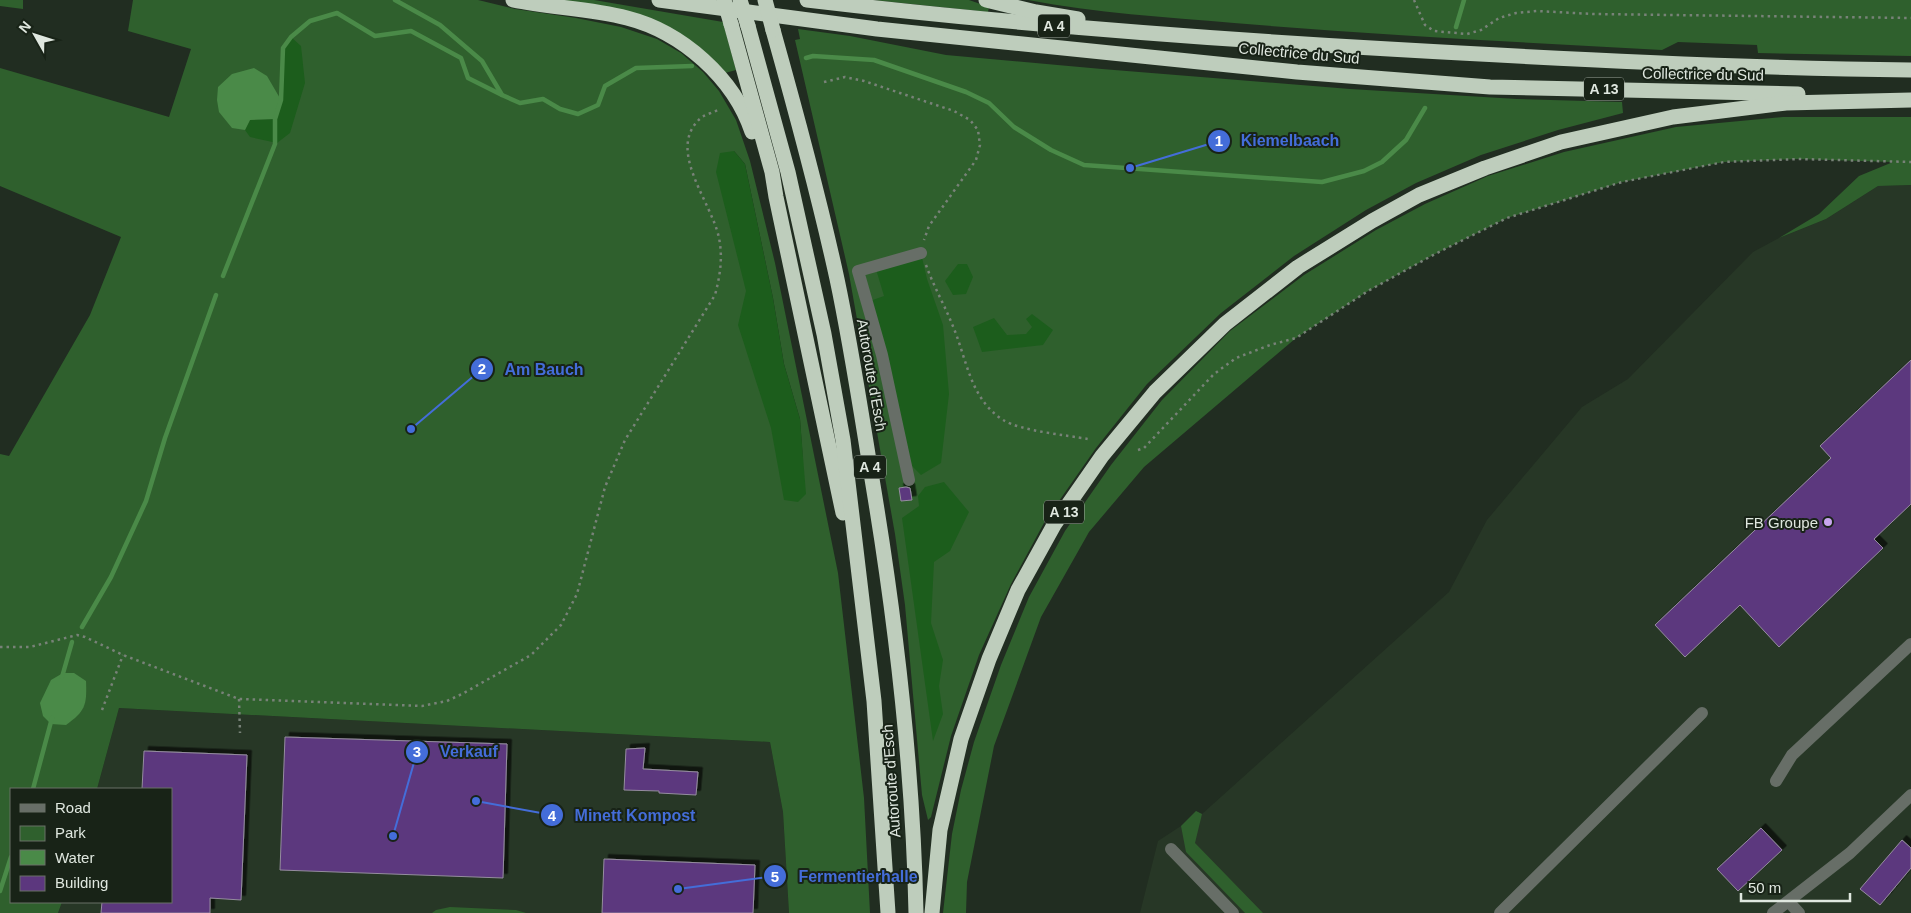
<svg xmlns="http://www.w3.org/2000/svg" width="1911" height="913" font-family="Arial,sans-serif">
<defs>
<filter id="shadow"><feDropShadow dx="4.5" dy="-4.5" stdDeviation="0" flood-color="#0009"/></filter>
</defs>
<rect width="100%" height="100%" fill="#212d21"/>
<g fill="#273726">
<path d="M1911 185V913H1140L1158 841 1181 826 1196 811 1202 814 1449 592 1487 520 1582 407 1628 379 1753 252 1779 238 1826 219 1878 186Z"/>
<path d="M119 708 770 742 783 812 789 913H58L62 902H171V789H97Z"/>
</g>
<g fill="#2f602d" fill-rule="evenodd">
<path d="M0 0H23V9L0 6Z"/>
<path d="M133 0H478L515 9 576 18 621 27 657 39 681 53 703 72 719 91 736 120 750 161 775 263 838 573 864 798 870 913H789L783 812 770 742 119 708 97 789H11V902H62L58 913H0V454L9 456 90 315 121 237 0 186V68L169 117 191 49 128 31ZM734 151 745 164 773 298 784 364 800 419 803 461Z"/>
<path d="M557 0H594L723 22 736 70 725 73 689 41Z"/>
<path d="M873 0H969L989 7 988 12Z"/>
<path d="M1028 0H1911V56L1758 53 1757 45 1678 42 1662 50C1519 42 1377 35 1234 23 1165 17 1096 13 1028 0Z"/>
<path d="M798 29 850 36 946 55 1102 69 1350 89 1517 99 1622 102 1623 113 1558 130 1481 155 1416 183 1366 210 1294 256 1221 313 1147 384 1096 448 1045 521 1011 584 979 655 951 736 931 817 928 820 922 795 905 605 895 534 849 274 795 40 800 39Z"/>
<path d="M1783 117H1911V185L1878 186 1826 219 1779 238 1819 214 1859 176 1893 162 1798 159 1724 162 1622 182 1507 218 1435 254 1368 291 1296 338 1144 467 1089 532 1041 617 994 746 967 882 966 913H943L952 834 961 790 974 742 1001 665 1029 597 1065 531 1111 465 1162 400 1230 331 1304 275 1376 230 1425 204 1488 176 1564 152 1676 127Z"/>
<path d="M1196 811 1202 814 1195 843 1263 913H1245L1186 852 1181 826Z"/>
<path d="M450 907 516 910 526 913H432L436 910Z"/>
</g>
<g fill="#1c5d1c">
<path d="M291 37 301 46 305 83 290 133 277 143 250 137 245 130 250 120 275 119 281 100 283 48Z"/>
<path d="M734 151 745 164 773 298 784 364 800 419 806 494 798 502 784 500 771 428 738 325 746 291 716 172 720 153Z"/>
<path d="M921 253 927 279 943 325 949 394 941 463 921 475 912 466 867 302 884 296 875 266Z"/>
<path d="M958 264H967L973 277 966 294 953 295 945 281Z"/>
<path d="M1032 314 1053 330 1043 345 982 352 973 327 994 318 1007 335 1026 334 1032 327 1026 319Z"/>
<path d="M944 482 969 512 950 551 934 562 931 623 943 660 939 686 943 714 933 741 902 518 919 506 918 496 925 487Z"/>
</g>
<g fill="#4a8a48">
<path d="M254 68 267 76 281 100 275 119 250 120 245 130 232 128 219 112 217 100 218 87 232 74Z"/>
<path d="M63 673H74L86 681C87 706 85 711 66 725L51 724 43 716 40 703 51 680Z"/>
</g>
<g fill="none" stroke-linecap="round" stroke-linejoin="round">
<g stroke="#4a8a48" stroke-width="4.5">
<path d="M395 0 440 25 482 61 502 95 520 103 543 99 560 109 578 114 598 105 605 86 636 68 692 66"/>
<path d="M1456 27 1464 0"/>
<path d="M806 58 813 56 874 60 966 92 989 103 1014 127 1051 150 1084 165 1322 182 1364 171 1382 162 1406 140 1425 108"/>
<path d="M223 276 275 144V119L281 100 283 48 291 37 310 21 337 13 375 36 411 31 461 58 468 78 502 95"/>
<path d="M82 627 111 577 146 501 165 438 216 295"/>
<path d="M62 677 72 642"/>
<path d="M33 789 52 718"/>
<path d="M0 891 11 857"/>
</g>
</g>
<g fill="#5c377e" stroke="#958d9f" filter="url(#shadow)">
<path d="M1911 360V504L1874 539 1883 548 1779 647 1740 605 1685 657 1655 625 1831 458 1820 446Z"/>
<path d="M906 487 910 488 912 500 901 501 899 488Z"/>
<path d="M285 737 507 744 503 878 280 870Z"/>
<path d="M645 748 643 769 698 772 696 795 659 793V791L624 790 626 749Z"/>
<path d="M144 751 247 755 241 900 210 898V913H101L102 902H171V789H142Z"/>
<path d="M1761 828 1782 850 1738 891 1717 869Z"/>
<path d="M1902 840 1911 848V868L1880 905 1860 889Z"/>
<path d="M604 859 755 865 753 913H602Z"/>
</g>
<g fill="none" stroke-linecap="round" stroke-linejoin="round">
<g stroke="#788278" stroke-width="2.5" stroke-dasharray="2.5 4" stroke-linecap="butt">
<path d="M1414 0 1425 25 1434 31 1467 34 1481 30 1499 18 1516 13 1537 11 1593 14 1911 18"/>
<path d="M824 82 845 77 864 81 954 111 970 120 978 130 980 145 976 160 929 226 924 240"/>
<path d="M926 265C933 285 944 304 952 324 967 358 969 398 1003 420 1021 431 1066 435 1088 439"/>
<path d="M1138 450 1144 448 1214 374 1236 358 1270 345 1296 338 1368 291 1435 254 1507 218 1622 182 1724 162 1798 159 1911 162"/>
<path d="M0 647H30L77 635 85 637 123 655 239 699 422 706 447 701 462 694 531 655 561 625 577 594 605 487 625 440 715 295C720 276 723 258 719 238 712 202 664 148 702 117 707 114 714 112 720 109"/>
<path d="M239 699 240 733"/>
<path d="M102 710 123 655"/>
</g>
<g stroke="#676e67" stroke-width="12">
<path d="M909 480 882 355 858 271 921 253"/>
<path d="M1776 781 1792 755 1911 644"/>
<path d="M1171 849 1233 913"/>
<path d="M1789 902 1799 913"/>
<path d="M1500 913 1702 713"/>
<path d="M1773 913 1850 853 1911 795"/>
</g>
<g stroke="#becdbc" stroke-width="15">
<path d="M513 0C551 8 589 8 627 18 682 32 734 78 752 132"/>
<path d="M659 0 877 29 1297 72 1490 87 1798 94"/>
<path d="M807 0C1000 23 1194 38 1389 49 1563 59 1737 68 1911 70"/>
<path d="M986 0 1036 12 1078 19"/>
<path d="M731 24 772 172 776 197 843 513"/>
<path d="M748 26 788 172 824 334 843 440 874 701 888 913"/>
<path d="M773 30C796 112 819 196 837 279 851 345 861 412 872 479 896 622 913 767 916 913"/>
<path d="M932 913 940 830 961 739 989 659 1018 590 1054 525 1102 456 1155 392 1225 324 1298 267 1372 221 1419 195 1485 168 1561 142 1673 117 1786 103 1911 100"/>
</g>
<g stroke="#becdbc" stroke-width="15">
<path d="M724 0 731 24"/>
<path d="M740 0 748 26"/>
<path d="M765 0 773 30"/>
</g>
</g>
<circle fill="#c8a5ee" stroke="#182317" stroke-width="2" cx="1828" cy="522" r="5"/>
<g text-anchor="middle" dominant-baseline="central" stroke-width="4" stroke-linejoin="round" paint-order="stroke">
<g fill="#182317" stroke="#a3aca3" stroke-width="1">
<rect x="1038" y="14.5" width="32" height="23" rx="4"/>
<rect x="1584" y="77.5" width="40" height="23" rx="4"/>
<rect x="854" y="455.5" width="32" height="23" rx="4"/>
<rect x="1044" y="500.5" width="40" height="23" rx="4"/>
</g>
<g font-size="14" font-weight="bold" fill="#dfe7df">
<text x="1054" y="26">A 4</text>
<text x="1604" y="89">A 13</text>
<text x="870" y="467">A 4</text>
<text x="1064" y="512">A 13</text>
</g>
<g font-size="15" fill="#dfe7df" stroke="#182317">
<text transform="translate(1299 53) rotate(5)">Collectrice du Sud</text>
<text transform="translate(1703 74) rotate(1)">Collectrice du Sud</text>
<text transform="translate(872 375) rotate(80)">Autoroute d'Esch</text>
<text transform="translate(891 781) rotate(-94)">Autoroute d'Esch</text>
</g>
<g font-size="15" fill="#dfe7df" stroke="#182317" text-anchor="end">
<text x="1818" y="522">FB Groupe</text>
</g>
</g>
<path fill="none" stroke="#446dd9" stroke-width="2" d="M1130 168L1219 141M411 429L482 369M393 836L417 752M476 801L552 815M678 889L775 876"/>
<g fill="#446dd9" stroke="#182317" stroke-width="2">
<circle cx="1130" cy="168" r="5"/>
<circle cx="411" cy="429" r="5"/>
<circle cx="393" cy="836" r="5"/>
<circle cx="476" cy="801" r="5"/>
<circle cx="678" cy="889" r="5"/>
<circle cx="1219" cy="141" r="12"/>
<circle cx="482" cy="369" r="12"/>
<circle cx="417" cy="752" r="12"/>
<circle cx="552" cy="815" r="12"/>
<circle cx="775" cy="876" r="12"/>
</g>
<g font-size="15" text-anchor="middle" font-weight="bold" fill="#fff">
<text x="1219" y="146">1</text>
<text x="482" y="374">2</text>
<text x="417" y="757">3</text>
<text x="552" y="821">4</text>
<text x="775" y="882">5</text>
</g>
<g font-size="16" text-anchor="middle" font-weight="bold" fill="#446dd9" stroke="#182317" stroke-width="4" stroke-linejoin="round" paint-order="stroke">
<text x="1290" y="146">Kiemelbaach</text>
<text x="544" y="375">Am Bauch</text>
<text x="469" y="757">Verkauf</text>
<text x="635" y="821">Minett Kompost</text>
<text x="858" y="882">Fermentierhalle</text>
</g>
<rect x="10" y="788" width="162" height="115" fill="#182317" stroke="#687167"/>
<rect x="20" y="804" width="25" height="8" fill="#676e67" stroke="#687167"/>
<text x="55" y="813" font-size="15" fill="#dfe7df">Road</text>
<rect x="20" y="826" width="25" height="15" fill="#2f602d" stroke="#687167"/>
<text x="55" y="838" font-size="15" fill="#dfe7df">Park</text>
<rect x="20" y="850" width="25" height="15" fill="#4a8a48" stroke="#687167"/>
<text x="55" y="863" font-size="15" fill="#dfe7df">Water</text>
<rect x="20" y="876" width="25" height="15" fill="#5c377e" stroke="#687167"/>
<text x="55" y="888" font-size="15" fill="#dfe7df">Building</text>
<g transform="translate(35 35) rotate(309)" stroke="#182317" stroke-width="4" paint-order="stroke">
<path d="M0-4L9 19L0 12L-9 19Z" fill="#dfe7df"/>
<text y="-8" font-size="14" font-weight="bold" text-anchor="middle" fill="#dfe7df">N</text>
</g>
<path d="M1741 893v8h109v-8" fill="none" stroke="#dfe7df" stroke-width="2.5"/>
<text x="1748" y="893" font-size="15" fill="#dfe7df" stroke="#182317" stroke-width="4" paint-order="stroke">50 m</text>
</svg>
